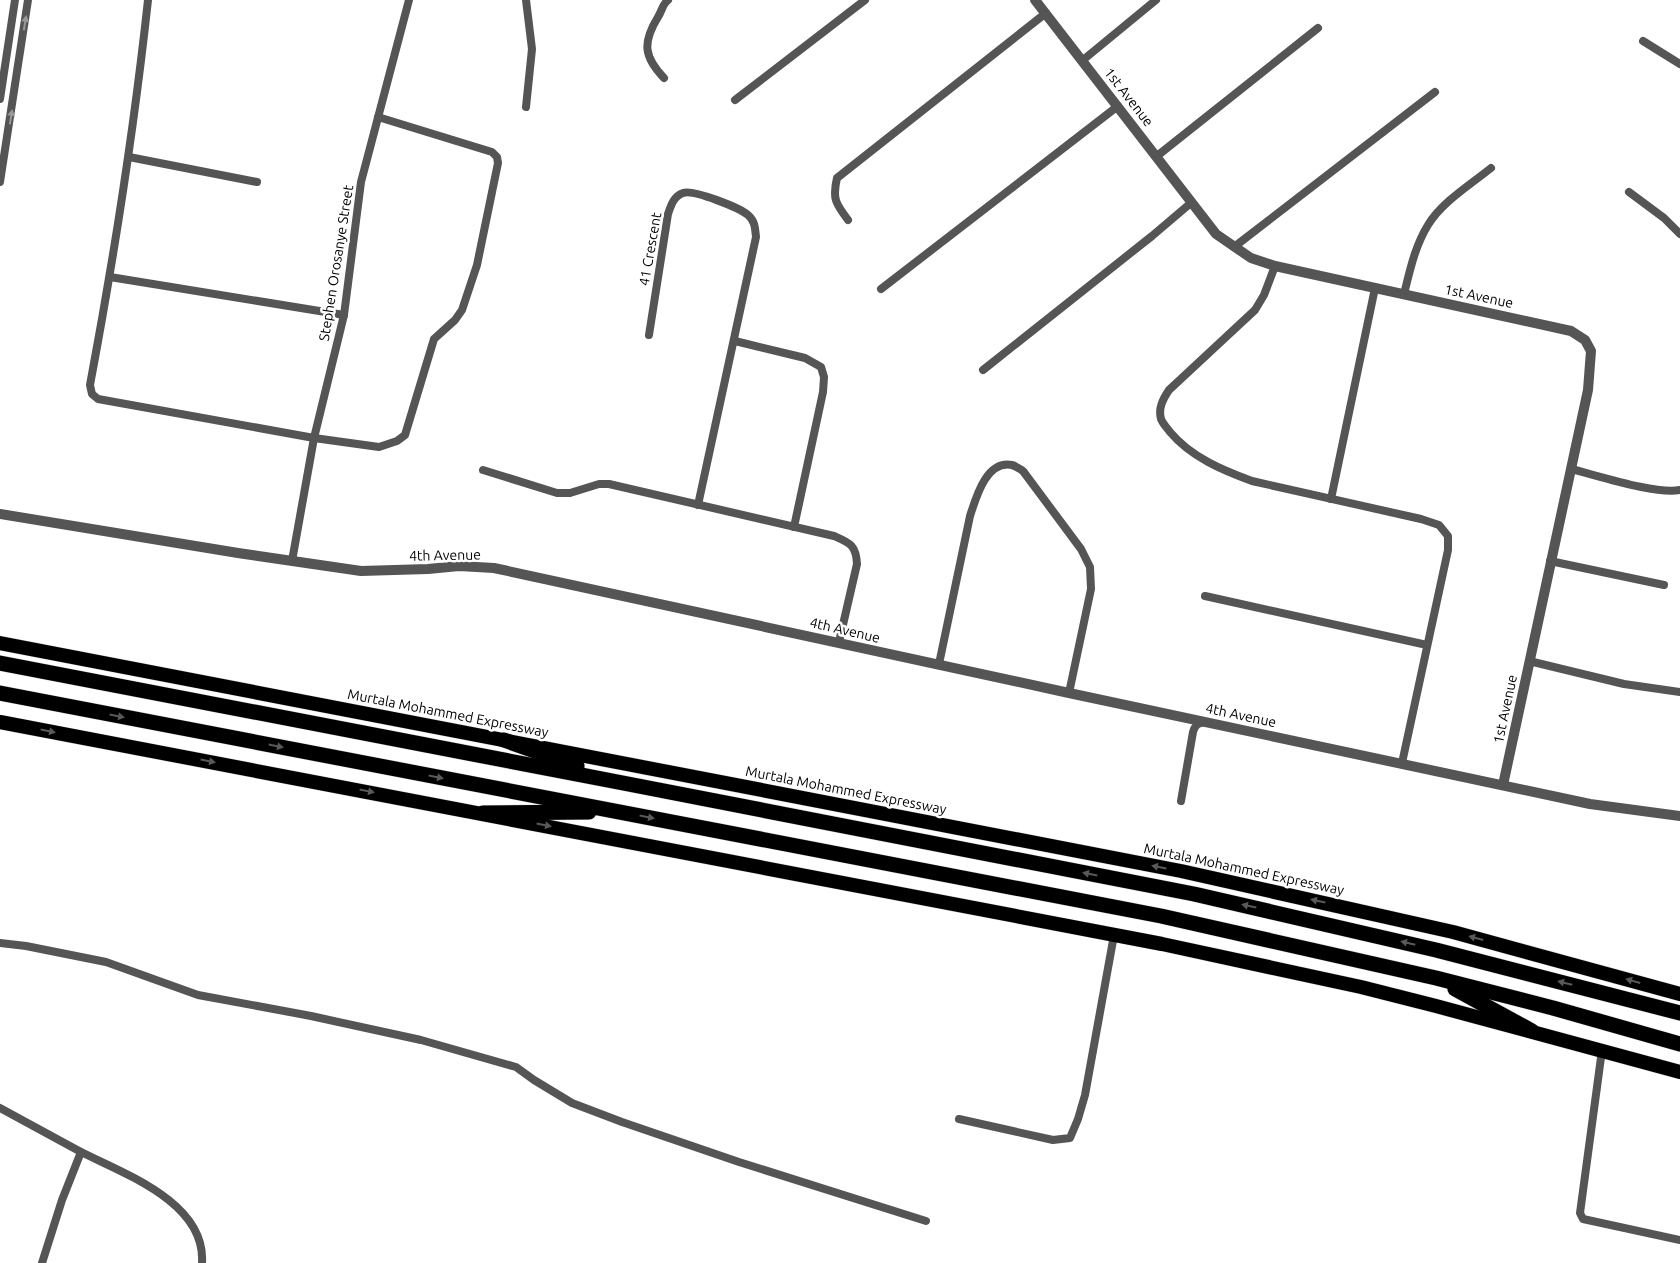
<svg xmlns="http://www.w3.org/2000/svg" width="1680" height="1263" font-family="Ubuntu,sans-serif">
<rect width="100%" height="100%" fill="#fff"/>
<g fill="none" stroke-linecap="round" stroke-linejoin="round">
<g stroke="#dbdbdb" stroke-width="15">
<g id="trunk">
<path d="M0 643 1181 871 1453 932 1680 994"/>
<path d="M0 722 1162 944 1361 987 1436 1006 1680 1072"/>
</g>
</g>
<g stroke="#dbdbdb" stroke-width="16">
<g id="motorway">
<path d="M0 663 623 783 1194 894 1436 950 1680 1013"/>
<path d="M0 693 1161 916 1436 978 1553 1008 1680 1044"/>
<path d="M504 740 577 766"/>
<path d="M483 813 589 812"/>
<path d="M1455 989 1532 1031"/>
</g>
</g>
<g stroke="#555" stroke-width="8">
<path d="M148 0C134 129 114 257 90 385L92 394 98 399 314 438 379 447 397 441 405 435 434 339 455 320 462 310 477 265 498 163 497 157 492 152 378 117"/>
<path d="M1643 41 1680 64"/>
<path d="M1083 60 1156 0"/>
<path d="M664 78C644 57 642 43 658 17 662 11 662 5 668 0"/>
<path d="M0 99 15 0"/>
<path d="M735 100 865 0"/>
<path d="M526 107 532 49 526 0"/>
<path d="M1157 156 1318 28"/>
<path d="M129 157 257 182"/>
<path d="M0 182 28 0"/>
<path d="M1629 192 1664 218 1680 234"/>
<path d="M848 220C836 204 832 199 837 178L1046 13"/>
<path d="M1234 247 1435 92"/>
<path d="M1275 266 1264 295 1255 310 1169 390C1163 399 1158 408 1161 419 1163 424 1167 428 1170 432 1191 457 1222 470 1252 481L1421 519 1439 525 1448 536V550L1402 763"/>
<path d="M110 277 344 315"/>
<path d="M881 289 1118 106"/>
<path d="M1404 294C1410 270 1415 246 1428 225 1442 202 1470 185 1491 168"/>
<path d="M649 335 668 214C671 205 674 196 683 193 693 189 740 208 748 215 755 221 755 228 756 237L698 505"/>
<path d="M735 341 805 358 821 367 824 377 823 392 794 527"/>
<path d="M983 370 1152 236 1192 202"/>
<path d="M1571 469C1596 475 1657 495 1680 490"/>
<path d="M483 470 557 493H570L599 484H609L834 536C850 543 856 545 857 564L839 642"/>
<path d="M1331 499 1375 288"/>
<path d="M292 561 314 438 344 315 361 182 409 0"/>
<path d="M1550 561 1664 585"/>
<path d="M1205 596 1427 645"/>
<path d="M1529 661 1624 684 1680 692"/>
<path d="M939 664 970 516C976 498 986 460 1012 465 1016 466 1020 469 1023 471L1081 549 1090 567 1091 589 1069 693"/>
<path d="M1181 801 1193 732C1195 725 1198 723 1205 722"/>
<path d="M0 943 26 946 106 962 198 995 311 1016 421 1040 516 1067 534 1080 572 1103 622 1122 739 1162 926 1221"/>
<path d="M1602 1050 1580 1213 1583 1219 1680 1240"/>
<path d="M0 1108 81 1152 62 1200 42 1263"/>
<path d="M959 1119 1053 1140 1070 1138 1078 1119 1085 1095 1114 935"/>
<path d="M81 1152C125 1174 206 1203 202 1263"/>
</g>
<g stroke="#555" stroke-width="10">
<path d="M1035 0 1216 234 1251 258 1275 266 1571 331 1585 340 1591 351 1588 390 1503 785"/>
<path d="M0 514 238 553 361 571 428 569 459 566 494 568 1069 693 1590 804 1680 816"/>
</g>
<use href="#trunk" stroke="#000" stroke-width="14"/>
<use href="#motorway" stroke="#000" stroke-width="15"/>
</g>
<defs><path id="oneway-solid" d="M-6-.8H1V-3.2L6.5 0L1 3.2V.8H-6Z" transform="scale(1.25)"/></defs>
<g fill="#999">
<use href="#oneway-solid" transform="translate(25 23) rotate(-81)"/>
<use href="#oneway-solid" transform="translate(11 117) rotate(-81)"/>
</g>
<g fill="#595959">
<use href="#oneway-solid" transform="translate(117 716) rotate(11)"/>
<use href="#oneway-solid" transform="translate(48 731) rotate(11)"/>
<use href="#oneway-solid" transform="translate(276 746) rotate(11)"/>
<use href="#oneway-solid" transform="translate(208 761) rotate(11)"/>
<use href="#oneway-solid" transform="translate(436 777) rotate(11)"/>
<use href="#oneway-solid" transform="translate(367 791) rotate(11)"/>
<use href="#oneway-solid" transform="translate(647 817) rotate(11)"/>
<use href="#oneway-solid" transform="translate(544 825) rotate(11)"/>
<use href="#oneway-solid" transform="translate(1159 867) rotate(-169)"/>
<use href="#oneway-solid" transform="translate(1090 874) rotate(-169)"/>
<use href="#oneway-solid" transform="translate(1318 901) rotate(-168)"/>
<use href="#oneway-solid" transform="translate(1249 906) rotate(-168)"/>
<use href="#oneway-solid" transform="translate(1476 938) rotate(-165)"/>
<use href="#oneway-solid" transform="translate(1408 943) rotate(-167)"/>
<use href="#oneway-solid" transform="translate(1633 981) rotate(-164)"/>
<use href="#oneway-solid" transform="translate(1565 983) rotate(-166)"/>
</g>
<g text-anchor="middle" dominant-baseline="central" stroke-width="5" stroke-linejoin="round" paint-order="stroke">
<g font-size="14" fill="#000" stroke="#fff">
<text transform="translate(1129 97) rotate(52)">1st Avenue</text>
<text transform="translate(650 249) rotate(-80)">41 Crescent</text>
<text transform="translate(336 263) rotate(-81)">Stephen Orosanye Street</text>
<text transform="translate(1479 296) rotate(12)">1st Avenue</text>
<text transform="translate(445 555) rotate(-1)">4th Avenue</text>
<text transform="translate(845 630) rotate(13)">4th Avenue</text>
<text transform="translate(1505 709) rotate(-78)">1st Avenue</text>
<text transform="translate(448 713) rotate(11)">Murtala Mohammed Expressway</text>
<text transform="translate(1241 715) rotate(12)">4th Avenue</text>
<text transform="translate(846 790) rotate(11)">Murtala Mohammed Expressway</text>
<text transform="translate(1244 869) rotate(12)">Murtala Mohammed Expressway</text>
</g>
</g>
</svg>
